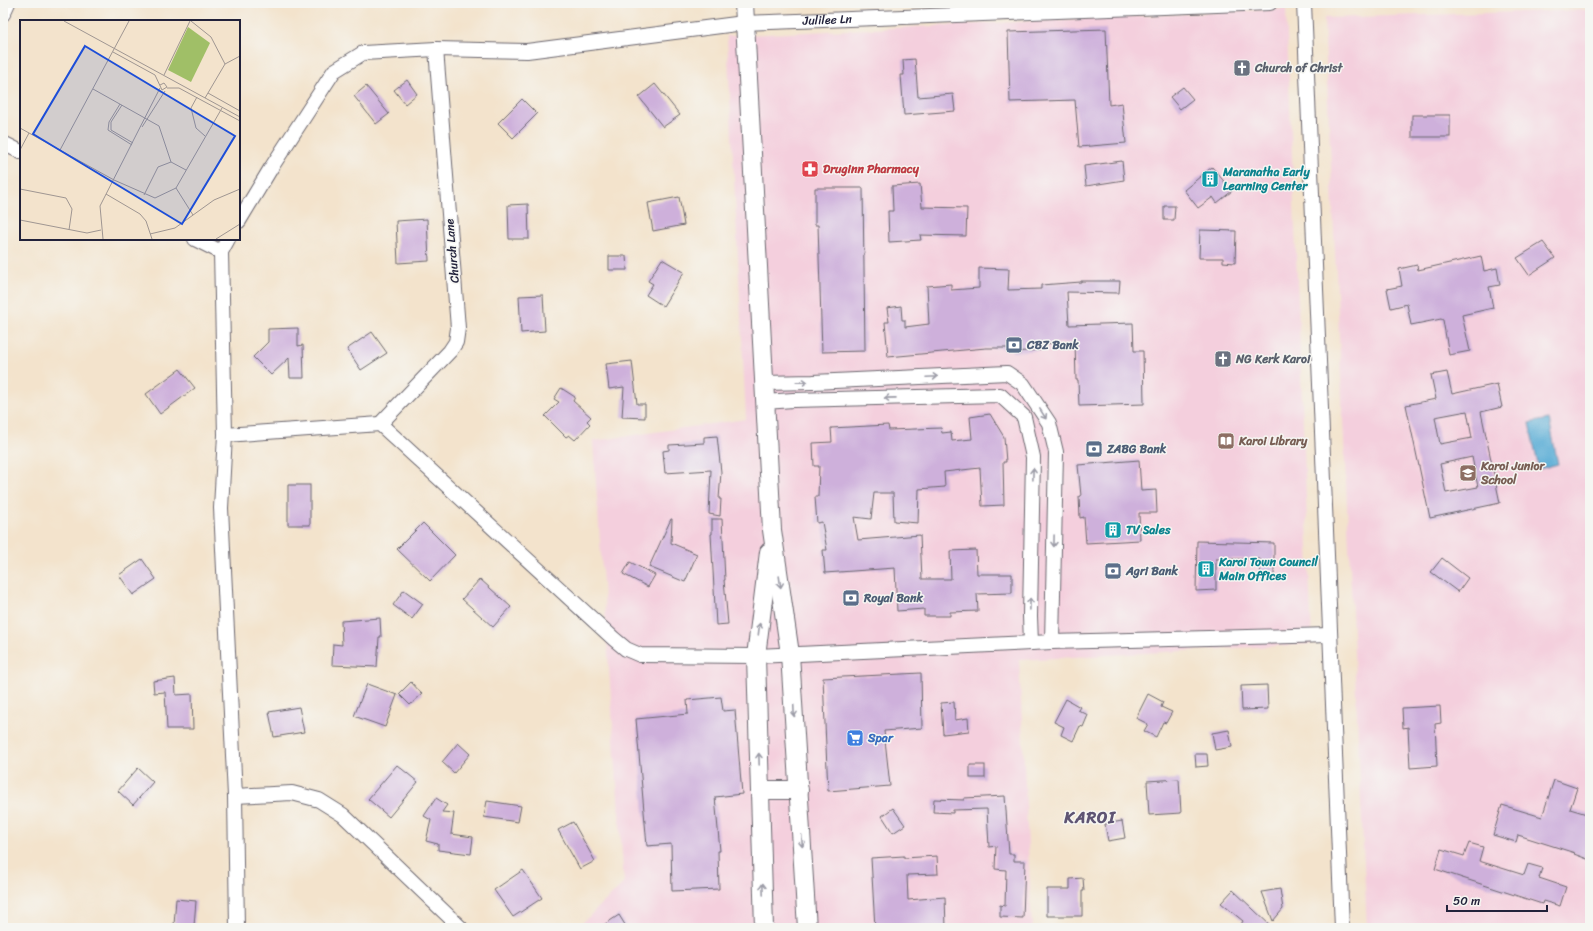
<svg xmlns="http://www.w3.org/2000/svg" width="1593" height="931" font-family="Sriracha,sans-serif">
<rect width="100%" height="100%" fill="#f6f6f2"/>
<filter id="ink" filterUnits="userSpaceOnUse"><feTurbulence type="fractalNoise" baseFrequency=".025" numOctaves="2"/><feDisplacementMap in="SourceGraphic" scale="8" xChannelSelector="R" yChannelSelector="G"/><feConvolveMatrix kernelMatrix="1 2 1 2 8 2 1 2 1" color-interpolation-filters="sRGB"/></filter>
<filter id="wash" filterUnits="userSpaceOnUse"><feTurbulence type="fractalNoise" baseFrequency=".012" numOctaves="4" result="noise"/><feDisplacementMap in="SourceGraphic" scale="16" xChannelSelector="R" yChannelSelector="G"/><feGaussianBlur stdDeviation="0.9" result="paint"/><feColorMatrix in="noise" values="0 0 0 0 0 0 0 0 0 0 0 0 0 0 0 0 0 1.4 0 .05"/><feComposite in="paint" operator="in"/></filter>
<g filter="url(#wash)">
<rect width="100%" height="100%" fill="#f3e3cc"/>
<g fill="#f4cfdd">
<path d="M1286 9 1312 644 1019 660 1032 928H577L624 883 593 441 746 419 727 36Z"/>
<path d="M1590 10V928H1367L1324 18Z"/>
</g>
<path fill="#59acd5" stroke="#3e6788" d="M1549 419 1558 464 1539 469 1529 423Z"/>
<g id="blocks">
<g fill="#ceb0db" fill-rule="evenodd">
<path d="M1106 29 1109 105 1122 103 1126 143 1079 147 1075 100 1010 102 1008 32Z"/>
<path d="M915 59 918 97 953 94 955 111 904 115 901 75H904L903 60Z"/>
<path d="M407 80 417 94 405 104 394 90Z"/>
<path d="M655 84 680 115 663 127 639 97Z"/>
<path d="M366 86 389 114 376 124 354 96Z"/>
<path d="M1183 87 1193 99 1180 109 1170 97Z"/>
<path d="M522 99 537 114 513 138 498 123Z"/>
<rect x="1412" y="115" width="38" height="22"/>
<path d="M1122 161 1124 180 1086 186 1084 166Z"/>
<path d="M1212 167 1232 191 1217 203 1213 197 1198 208 1184 190Z"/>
<path d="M920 184 922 207 967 208 966 236 920 235 921 240 889 242 888 211H893L892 186Z"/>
<path d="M815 188H863L865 351 822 352 818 225H815Z"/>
<path d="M679 197 684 225 653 231 648 203Z"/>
<path d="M528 204 529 239H509L508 205Z"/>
<path d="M1164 206H1175L1174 220H1164Z"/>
<path d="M427 219 429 261 398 263 396 221Z"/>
<path d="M1200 230 1236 231 1235 263 1223 262V258H1199Z"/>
<path d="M1543 242 1555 258 1529 275 1517 258Z"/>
<path d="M609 256H626L627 270H609Z"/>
<path d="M1481 256 1484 271 1497 268 1500 285 1489 287 1493 308 1462 315 1470 351 1449 355 1443 320 1441 319 1411 325 1407 304 1391 308 1387 289 1402 286 1399 269 1417 265 1418 270Z"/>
<path d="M662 259 684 272 663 306 646 295 653 284 648 281Z"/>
<path d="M979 268 1009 269 1008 290 1041 289V285L1081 282V281H1120L1119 293 1067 292 1069 325 1133 323 1134 351H1143L1144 404 1079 406 1078 380H1076L1075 342 1040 344 1041 350 1012 352V348H986L888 357 885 322H889L887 308 901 306 902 320H905V327L929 324 927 286 951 284V290L979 288Z"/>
<path d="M543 295 545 331 521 333 519 296Z"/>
<path d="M298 328V346L303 345 304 378H290L289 358 271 375 253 357 268 342V329Z"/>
<path d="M372 332 387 353 361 370 347 349Z"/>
<path d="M632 361 637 404H645V418L622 417 624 387 609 389 606 364Z"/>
<path d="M180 369 195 388 160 414 146 394Z"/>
<path d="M1447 372 1452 394 1497 384 1502 407 1481 412 1500 503 1430 518 1406 405 1436 399 1431 375ZM1467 411 1472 438 1440 444 1435 417ZM1472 457 1478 487 1446 493 1440 464Z"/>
<path d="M561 388 575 397 573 401 591 417 587 421 590 424 575 440 569 435 566 437 545 416 559 402 554 399Z"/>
<path d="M990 414 1004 437 1006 462H1003L1004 505 982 506 980 468 944 472 945 487 919 489 918 523 894 521 893 493H874L871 519 854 517 858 540 920 535 922 579H951L950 551 976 550 977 574H1012V593L977 594 978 611 950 612V616H924V609L897 611 895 568 825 573 823 550H827L822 522 817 523 815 497H818L819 466H814L813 443 832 442 831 428 888 425 889 430 941 428 942 433 951 432 952 441 972 439 970 417Z"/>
<path d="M717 436 721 472 719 499H721L720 516 709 514 711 470 665 473 663 451 669 450V445L704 443V437Z"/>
<path d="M1139 460 1141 491 1156 490 1157 513H1139L1140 540 1086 543 1084 517 1080 518 1079 496H1081L1078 465Z"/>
<rect x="288" y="485" width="22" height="40"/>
<path d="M671 519H672L671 543 697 554 685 582 649 567Z"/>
<path d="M712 519H722L725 580H724L728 624 716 625 711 534H712Z"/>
<path d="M423 523 455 555 430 581 397 549Z"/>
<path d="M1197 541 1274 543V580H1261L1260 559H1216V590L1196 591Z"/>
<path d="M1442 558 1468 578 1458 592 1431 572Z"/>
<path d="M142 559 156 579 133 595 119 575Z"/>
<path d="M630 562 655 575 648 587 623 574Z"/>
<path d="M480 579 511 607 493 627 462 599Z"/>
<path d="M404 590 423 604 412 619 393 605Z"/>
<path d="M380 618 381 637H379L377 667 332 665 333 644 342 645 341 621Z"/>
<path d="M921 673 922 728 884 731 890 786 828 791 823 678Z"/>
<path d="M175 678 176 695 192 694 193 729H167L165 692 154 693 153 681Z"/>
<path d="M411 682 422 694 410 705 399 694Z"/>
<path d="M367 684 397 695 385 727 354 716Z"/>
<path d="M1267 685 1268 709 1242 710 1241 686Z"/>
<path d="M1148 694 1163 702 1161 707 1172 712 1166 723 1163 722 1156 737 1144 731 1148 724 1136 718Z"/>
<path d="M721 697 723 711 735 710 742 794 715 797 720 851H718L719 889 672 891 671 844 647 846 636 719 688 714 687 700Z"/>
<path d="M1066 699 1080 707 1078 710 1088 715 1083 727 1080 726 1073 741 1061 735 1064 727 1054 722Z"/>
<path d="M954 702 955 720 968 718 969 731 943 734 941 703Z"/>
<path d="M1440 706 1441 723 1435 724 1437 766 1410 768 1408 727 1403 728 1402 708Z"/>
<path d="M299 707 304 732 274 737 269 712Z"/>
<path d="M1229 730 1232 747 1215 750 1212 733Z"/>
<path d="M458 743 470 754 454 773 442 762Z"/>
<path d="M1195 754H1207L1208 766 1196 767Z"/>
<path d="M397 765 418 782 389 817 368 799Z"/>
<rect x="970" y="765" width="15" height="13"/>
<path d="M138 768 153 782 133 805 118 791Z"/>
<path d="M1179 779 1181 813 1149 815 1147 781Z"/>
<path d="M1554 780 1577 788 1570 809 1590 815V860L1574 854 1575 853 1518 835 1516 842 1493 835 1502 805 1542 817Z"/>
<path d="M1005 796 1009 854H1014V861H1025L1023 918 1000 917V905L1005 906 1006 870 995 869 996 846 989 847 987 809 953 810V813L933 812 934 799 964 800V798Z"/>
<path d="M436 798 447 805 442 812 454 813 451 834 473 837 471 854 438 850V844L426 841 431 820 424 816Z"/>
<path d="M487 801 521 806 518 822 484 817Z"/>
<path d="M893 808 905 825 893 833 882 816Z"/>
<path d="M1122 821 1125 838 1108 841 1105 824Z"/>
<path d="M573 822 595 861 580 869 558 830Z"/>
<path d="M1469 843 1483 847 1479 861 1524 875 1528 864 1542 868 1539 878 1566 887 1560 906 1543 901 1542 904 1435 869 1441 849 1464 856Z"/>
<path d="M904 856V858L937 856 938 874 907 875 908 900 945 897 946 928H875L871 858Z"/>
<path d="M523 870 542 898 513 917 494 890Z"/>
<path d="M1083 878 1084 891H1082V916H1047V889H1070V879Z"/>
<path d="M1280 889 1283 909 1273 921 1262 892Z"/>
<path d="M1233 890 1273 928H1239L1243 921 1221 903Z"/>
<path d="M176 899 196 901 194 926 174 925Z"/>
<path d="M619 915 627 928H599Z"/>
</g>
</g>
</g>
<g filter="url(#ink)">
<use href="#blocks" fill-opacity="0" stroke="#6b666e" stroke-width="1"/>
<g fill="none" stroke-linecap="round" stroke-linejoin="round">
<g stroke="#6b666e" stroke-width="16">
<g id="minor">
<path d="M1304 3C1318 311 1329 620 1342 928"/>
<path d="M3 14 8 3"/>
<path d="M3 143 21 152"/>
<path id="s1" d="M239 221 271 168 334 71 363 53 436 49 527 51 744 23 1270 3"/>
<path d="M195 239 221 252"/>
<path d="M228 239 221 252 225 435 221 508 235 796 237 928"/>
<path d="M763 383 813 382 1007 373 1023 384 1049 423 1056 452 1052 642"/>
<path d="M765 402 793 400 1000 395 1024 417 1033 457 1030 616 1031 643"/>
<path d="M380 424 450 351 456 342 458 328 436 49"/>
<path d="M225 435 380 424 614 639 626 649 640 655 756 656 1052 642 1330 635"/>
<path d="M235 796 292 793 319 800 343 815 461 928"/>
</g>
</g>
<g stroke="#6b666e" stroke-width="20">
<g id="tertiary">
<path d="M744 3 772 530 790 654 807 928"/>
<path d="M760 790H799"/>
<path d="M764 928 756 656 769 552"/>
</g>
</g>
<use href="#minor" stroke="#fff" stroke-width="14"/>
<use href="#tertiary" stroke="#fff" stroke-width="18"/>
</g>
<defs><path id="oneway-shaft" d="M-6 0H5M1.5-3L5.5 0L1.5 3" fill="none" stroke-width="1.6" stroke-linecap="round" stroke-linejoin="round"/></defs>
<g stroke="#9c9ca7">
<use href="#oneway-shaft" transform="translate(932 377) rotate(-3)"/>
<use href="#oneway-shaft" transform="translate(802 382) rotate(-1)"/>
<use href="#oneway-shaft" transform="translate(890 398) rotate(179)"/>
<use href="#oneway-shaft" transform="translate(1043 414) rotate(58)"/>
<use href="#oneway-shaft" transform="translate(1033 474) rotate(-89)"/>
<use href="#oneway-shaft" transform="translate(1054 541) rotate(91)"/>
<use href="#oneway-shaft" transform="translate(780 582) rotate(82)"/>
<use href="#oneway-shaft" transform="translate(1030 604) rotate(-89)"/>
<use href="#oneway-shaft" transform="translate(759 629) rotate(-83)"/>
<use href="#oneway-shaft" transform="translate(794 711) rotate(87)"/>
<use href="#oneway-shaft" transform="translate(759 759) rotate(-92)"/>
<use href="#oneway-shaft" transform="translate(802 841) rotate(87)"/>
<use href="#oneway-shaft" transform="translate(763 889) rotate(-92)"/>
</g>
</g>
<defs>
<g id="church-square" transform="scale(0.9)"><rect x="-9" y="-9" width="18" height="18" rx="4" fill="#6b7280" stroke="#f6f6f2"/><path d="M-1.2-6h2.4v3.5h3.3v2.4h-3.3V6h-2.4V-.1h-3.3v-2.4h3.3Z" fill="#fff"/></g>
<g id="pharmacy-square" transform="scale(0.9)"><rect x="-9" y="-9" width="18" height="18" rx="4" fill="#e0444e" stroke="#f6f6f2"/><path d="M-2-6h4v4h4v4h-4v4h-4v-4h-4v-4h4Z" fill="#fff"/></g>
<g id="building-square" transform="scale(0.9)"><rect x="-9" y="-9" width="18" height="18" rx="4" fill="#0f9aa8" stroke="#f6f6f2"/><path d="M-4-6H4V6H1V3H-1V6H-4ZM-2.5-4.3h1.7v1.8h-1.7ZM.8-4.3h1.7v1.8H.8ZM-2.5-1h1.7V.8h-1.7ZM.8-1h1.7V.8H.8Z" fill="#fff"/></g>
<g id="bank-square" transform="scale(0.9)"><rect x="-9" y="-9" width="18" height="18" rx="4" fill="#5c6f8a" stroke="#f6f6f2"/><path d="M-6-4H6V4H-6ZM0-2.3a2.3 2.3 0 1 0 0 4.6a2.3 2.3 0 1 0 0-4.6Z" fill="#fff"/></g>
<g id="library-square" transform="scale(0.9)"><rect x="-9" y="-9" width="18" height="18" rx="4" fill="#8d6e63" stroke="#f6f6f2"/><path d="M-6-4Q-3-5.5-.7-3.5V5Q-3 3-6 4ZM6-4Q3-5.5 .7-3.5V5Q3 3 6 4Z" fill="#fff"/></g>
<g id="school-square" transform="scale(0.9)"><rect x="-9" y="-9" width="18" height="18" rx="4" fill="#8d6e63" stroke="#f6f6f2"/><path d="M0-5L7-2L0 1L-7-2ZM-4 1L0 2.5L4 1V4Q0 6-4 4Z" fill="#fff"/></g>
<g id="supermarket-square" transform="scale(0.9)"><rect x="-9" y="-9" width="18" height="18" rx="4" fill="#3f7fe0" stroke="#f6f6f2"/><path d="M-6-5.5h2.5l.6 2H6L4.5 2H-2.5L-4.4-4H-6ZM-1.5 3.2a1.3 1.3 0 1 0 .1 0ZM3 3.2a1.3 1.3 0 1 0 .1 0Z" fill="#fff"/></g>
</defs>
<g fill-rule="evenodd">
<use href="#church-square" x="1242" y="68"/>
<use href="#pharmacy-square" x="810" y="169"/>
<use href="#building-square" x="1210" y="179"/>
<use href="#bank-square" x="1014" y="345"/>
<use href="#church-square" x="1223" y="359"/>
<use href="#library-square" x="1226" y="441"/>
<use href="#bank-square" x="1094" y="449"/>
<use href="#school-square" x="1468" y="473"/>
<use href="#building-square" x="1113" y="530"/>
<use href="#building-square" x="1206" y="569"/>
<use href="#bank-square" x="1113" y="571"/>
<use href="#bank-square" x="851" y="598"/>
<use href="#supermarket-square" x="855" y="738"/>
</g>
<g text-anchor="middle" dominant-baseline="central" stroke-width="3" stroke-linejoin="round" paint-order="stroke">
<g font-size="12" fill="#22223b" stroke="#f6f6f2">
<text stroke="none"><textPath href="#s1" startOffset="678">Julilee Ln</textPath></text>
<text transform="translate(452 251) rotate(-95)">Church Lane</text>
</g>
<g font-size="12" font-weight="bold" fill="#5b616d" stroke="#f6f6f2" text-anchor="start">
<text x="1255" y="68">Church of Christ</text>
<text x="1236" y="359">NG Kerk Karoi</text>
</g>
<g font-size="12" font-weight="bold" fill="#be3a42" stroke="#f6f6f2" text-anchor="start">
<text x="823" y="169">Druginn Pharmacy</text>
</g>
<g font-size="12" font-weight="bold" fill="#0d838f" stroke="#f6f6f2" text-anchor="start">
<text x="1223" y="172">Maranatha Early<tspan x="1223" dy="14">Learning Center</tspan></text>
<text x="1126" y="530">TV Sales</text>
<text x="1219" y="562">Karoi Town Council<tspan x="1219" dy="14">Main Offices</tspan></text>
</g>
<g font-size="12" font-weight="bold" fill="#4e5e75" stroke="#f6f6f2" text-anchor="start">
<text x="1027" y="345">CBZ Bank</text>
<text x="1107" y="449">ZABG Bank</text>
<text x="1126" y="571">Agri Bank</text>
<text x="864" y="598">Royal Bank</text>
</g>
<g font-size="12" font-weight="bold" fill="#785e54" stroke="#f6f6f2" text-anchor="start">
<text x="1239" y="441">Karoi Library</text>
<text x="1481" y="466">Karoi Junior<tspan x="1481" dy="14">School</tspan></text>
</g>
<g font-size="12" font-weight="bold" fill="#366cbe" stroke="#f6f6f2" text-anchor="start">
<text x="868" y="738">Spar</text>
</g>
<g font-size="16" font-weight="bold" letter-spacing="1" fill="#5e5473" stroke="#f6f6f2">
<text x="1090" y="817">KAROI</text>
</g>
</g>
<g transform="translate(20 20)">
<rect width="220" height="220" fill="#f3e3cc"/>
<path d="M168 7 190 23 171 62 148 50Z" fill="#a0bf67"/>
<path fill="none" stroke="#9f9692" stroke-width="1" d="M44 1 220 97M171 1 191 17 205 44M93 32 135 55 142 70 147 67 144 63 140 65M144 55 170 1M147 68H159L220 101M73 69 139 106 151 142 166 150M188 73 220 91M177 77 171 88 176 108 185 116M185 78 205 44 220 36M100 84 89 102 88 110 112 125M102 85 91 102V110L113 123M122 107 145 71M0 108 94 160 135 178 156 168 202 88M0 130 9 113M40 130 109 1M156 168 173 195M0 169 46 178 52 189 49 210M86 174 120 194 126 201 132 219M124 175 138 147 151 142M0 200 67 213 81 210M130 214 155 208 194 180 220 169M83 219 80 186 140 68M196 219 220 204"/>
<path fill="#1d4ed8" fill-opacity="0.15" stroke="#1d4ed8" stroke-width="2" d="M65 26 215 116 162 204 13 114Z"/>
<rect width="220" height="220" fill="none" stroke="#22223b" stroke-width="2"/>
</g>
<rect width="1593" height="931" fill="none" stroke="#f6f6f2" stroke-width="16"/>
<path d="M1447 905v6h100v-6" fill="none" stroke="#22223b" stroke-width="2"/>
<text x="1453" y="905" font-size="12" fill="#22223b" stroke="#f6f6f2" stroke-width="3" paint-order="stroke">50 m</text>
</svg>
